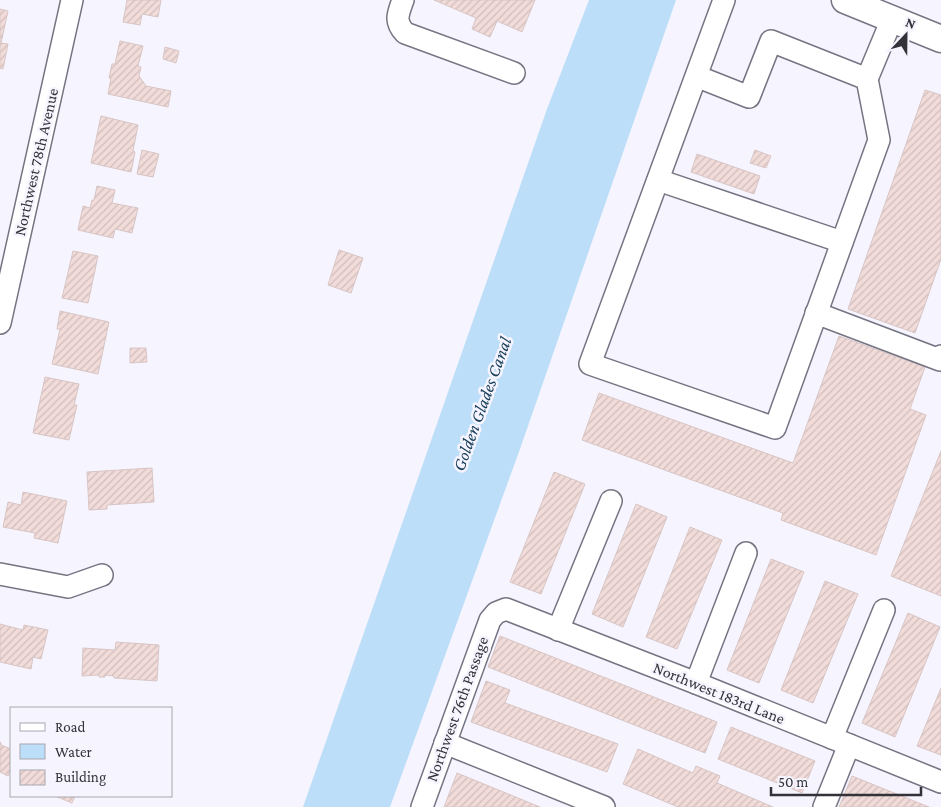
<svg xmlns="http://www.w3.org/2000/svg" width="941" height="807" font-family="'Crimson Pro',serif">
<defs>
<pattern id="building-hatch" width="6" height="6" patternUnits="userSpaceOnUse" patternTransform="scale(1.25)"><rect width="6" height="6" fill="#f2dcda"/><path d="M-1 1l2-2M0 6l6-6M5 7l2-2" fill="none" stroke="#d0bdbc"/></pattern>
</defs>
<rect width="100%" height="100%" fill="#f6f5ff"/>
<path fill="#bcdef8" d="M589 0H676L520 449 390 807H303L547 109Z"/>
<g fill="url(#building-hatch)" stroke="#d8c5c4">
<path d="M127 0H161L158 17 142 14 140 25 123 22Z"/>
<path d="M434 0H535L522 32 497 21 490 37 472 29 476 18Z"/>
<path d="M0 9 8 11 1 43 8 44 3 69 0 68Z"/>
<path d="M120 41 143 46 138 66 141 67 139 76 146 86 171 91 168 107 108 94 111 78H109L112 64H115Z"/>
<path d="M165 47 179 51 176 63 163 59Z"/>
<path d="M925 90 941 95V259L915 333 848 309Z"/>
<path d="M101 116 138 125 133 151 135 152 131 172 91 163Z"/>
<path d="M142 150 159 154 153 177 137 174Z"/>
<path d="M755 150 771 156 766 168 750 163Z"/>
<path d="M697 154 760 176 754 194 691 172Z"/>
<path d="M97 186 115 190 112 203 138 208 132 233 115 229 113 238 78 230 83 206 90 208 92 200H94Z"/>
<path d="M339 250 363 258 351 293 328 285Z"/>
<path d="M73 251 98 256 88 303 62 298Z"/>
<path d="M60 311 109 322 98 374 52 364 60 329H57Z"/>
<path d="M839 336 925 367 910 409 926 415 876 555 781 520 783 513 582 440 599 393 793 463Z"/>
<path d="M130 348H146L147 362 130 363Z"/>
<path d="M45 377 79 384 74 405H77L69 440 33 433Z"/>
<path d="M941 451V596L891 576Z"/>
<path d="M152 468 154 502 107 505V509L89 510 87 472Z"/>
<path d="M554 472 585 484 541 594 510 582Z"/>
<path d="M23 492 67 501 58 543 34 538 35 533 3 527 8 502 21 505Z"/>
<path d="M636 504 667 517 623 627 592 614Z"/>
<path d="M690 527 722 540 677 649 646 637Z"/>
<path d="M771 559 804 572 759 683 727 670Z"/>
<path d="M825 581 858 594 813 703 781 690Z"/>
<path d="M908 613 940 627 895 737 862 723Z"/>
<path d="M0 624 23 630 24 625 48 630 41 659 33 657 31 669 0 662Z"/>
<path d="M500 636 717 722 705 753 488 667Z"/>
<path d="M116 642 159 645 157 681 114 678V676L105 675V677H99V675L82 676 83 648 115 650Z"/>
<path d="M486 681 510 690 505 703 618 744 607 772 471 722Z"/>
<path d="M941 688V755L917 746Z"/>
<path d="M731 727 815 761 802 793 718 759Z"/>
<path d="M0 742 1 743V745L11 749V768L8 776 0 772Z"/>
<path d="M638 749 693 773 696 766 720 776 717 783 773 807H678L623 784Z"/>
<path d="M457 773 540 807H444Z"/>
<path d="M852 776 929 807H839Z"/>
<path d="M55 796H75L72 803Z"/>
</g>
<g fill="none" stroke-linecap="round" stroke-linejoin="round">
<g stroke="#757482" stroke-width="24">
<g id="minor">
<path d="M403 0C398 14 394 21 405 33L514 73"/>
<path d="M696 76 749 97 771 41 867 79 879 140 775 428 590 364 724 0"/>
<path d="M867 79 892 19"/>
<path d="M658 180 842 242"/>
<path d="M816 313 940 360 941 356"/>
<path d="M0 323 72 0"/>
<path d="M0 574 68 587 102 575"/>
<path d="M558 630 611 501"/>
<path d="M696 683 746 553"/>
<path d="M832 738 884 610"/>
<path d="M445 743 604 807"/>
<path d="M422 807 490 620 496 613 506 609 696 683 941 782"/>
<path d="M824 807 849 745"/>
</g>
</g>
<g stroke="#757482" stroke-width="29">
<path id="major" d="M845 0 941 39"/>
</g>
<use href="#minor" stroke="#fff" stroke-width="21"/>
<use href="#major" stroke="#fff" stroke-width="26"/>
</g>
<g text-anchor="middle" dominant-baseline="central" stroke-width="5" stroke-linejoin="round" paint-order="stroke">
<g font-size="16" fill="#323238" stroke="#f6f5ff">
<text transform="translate(36 162) rotate(-77)">Northwest 78th Avenue</text>
<text transform="translate(719 693) rotate(22)">Northwest 183rd Lane</text>
<text transform="translate(457 709) rotate(-70)">Northwest 76th Passage</text>
</g>
<g font-size="18" font-style="italic" fill="#1a405b" stroke="#f6f5ff">
<text transform="translate(482 404) rotate(-70)">Golden Glades Canal</text>
</g>
</g>
<rect x="10" y="707" width="162" height="90" fill="#f6f5ff" stroke="#a8a7af"/>
<rect x="20" y="723" width="25" height="8" fill="#ffffff" stroke="#a8a7af"/>
<text x="55" y="732" font-size="15" fill="#323238">Road</text>
<rect x="20" y="744" width="25" height="15" fill="#bcdef8" stroke="#a8a7af"/>
<text x="55" y="757" font-size="15" fill="#323238">Water</text>
<rect x="20" y="770" width="25" height="15" fill="url(#building-hatch)" stroke="#a8a7af"/>
<text x="55" y="782" font-size="15" fill="#323238">Building</text>
<g transform="translate(906 35) rotate(22)" stroke="#f6f5ff" stroke-width="4" paint-order="stroke">
<path d="M0-4L9 19L0 12L-9 19Z" fill="#323238"/>
<text y="-8" font-size="14" font-weight="bold" text-anchor="middle" fill="#323238">N</text>
</g>
<path d="M771 787v8h150v-8" fill="none" stroke="#323238" stroke-width="2.5"/>
<text x="778" y="787" font-size="15" fill="#323238" stroke="#f6f5ff" stroke-width="4" paint-order="stroke">50 m</text>
</svg>
